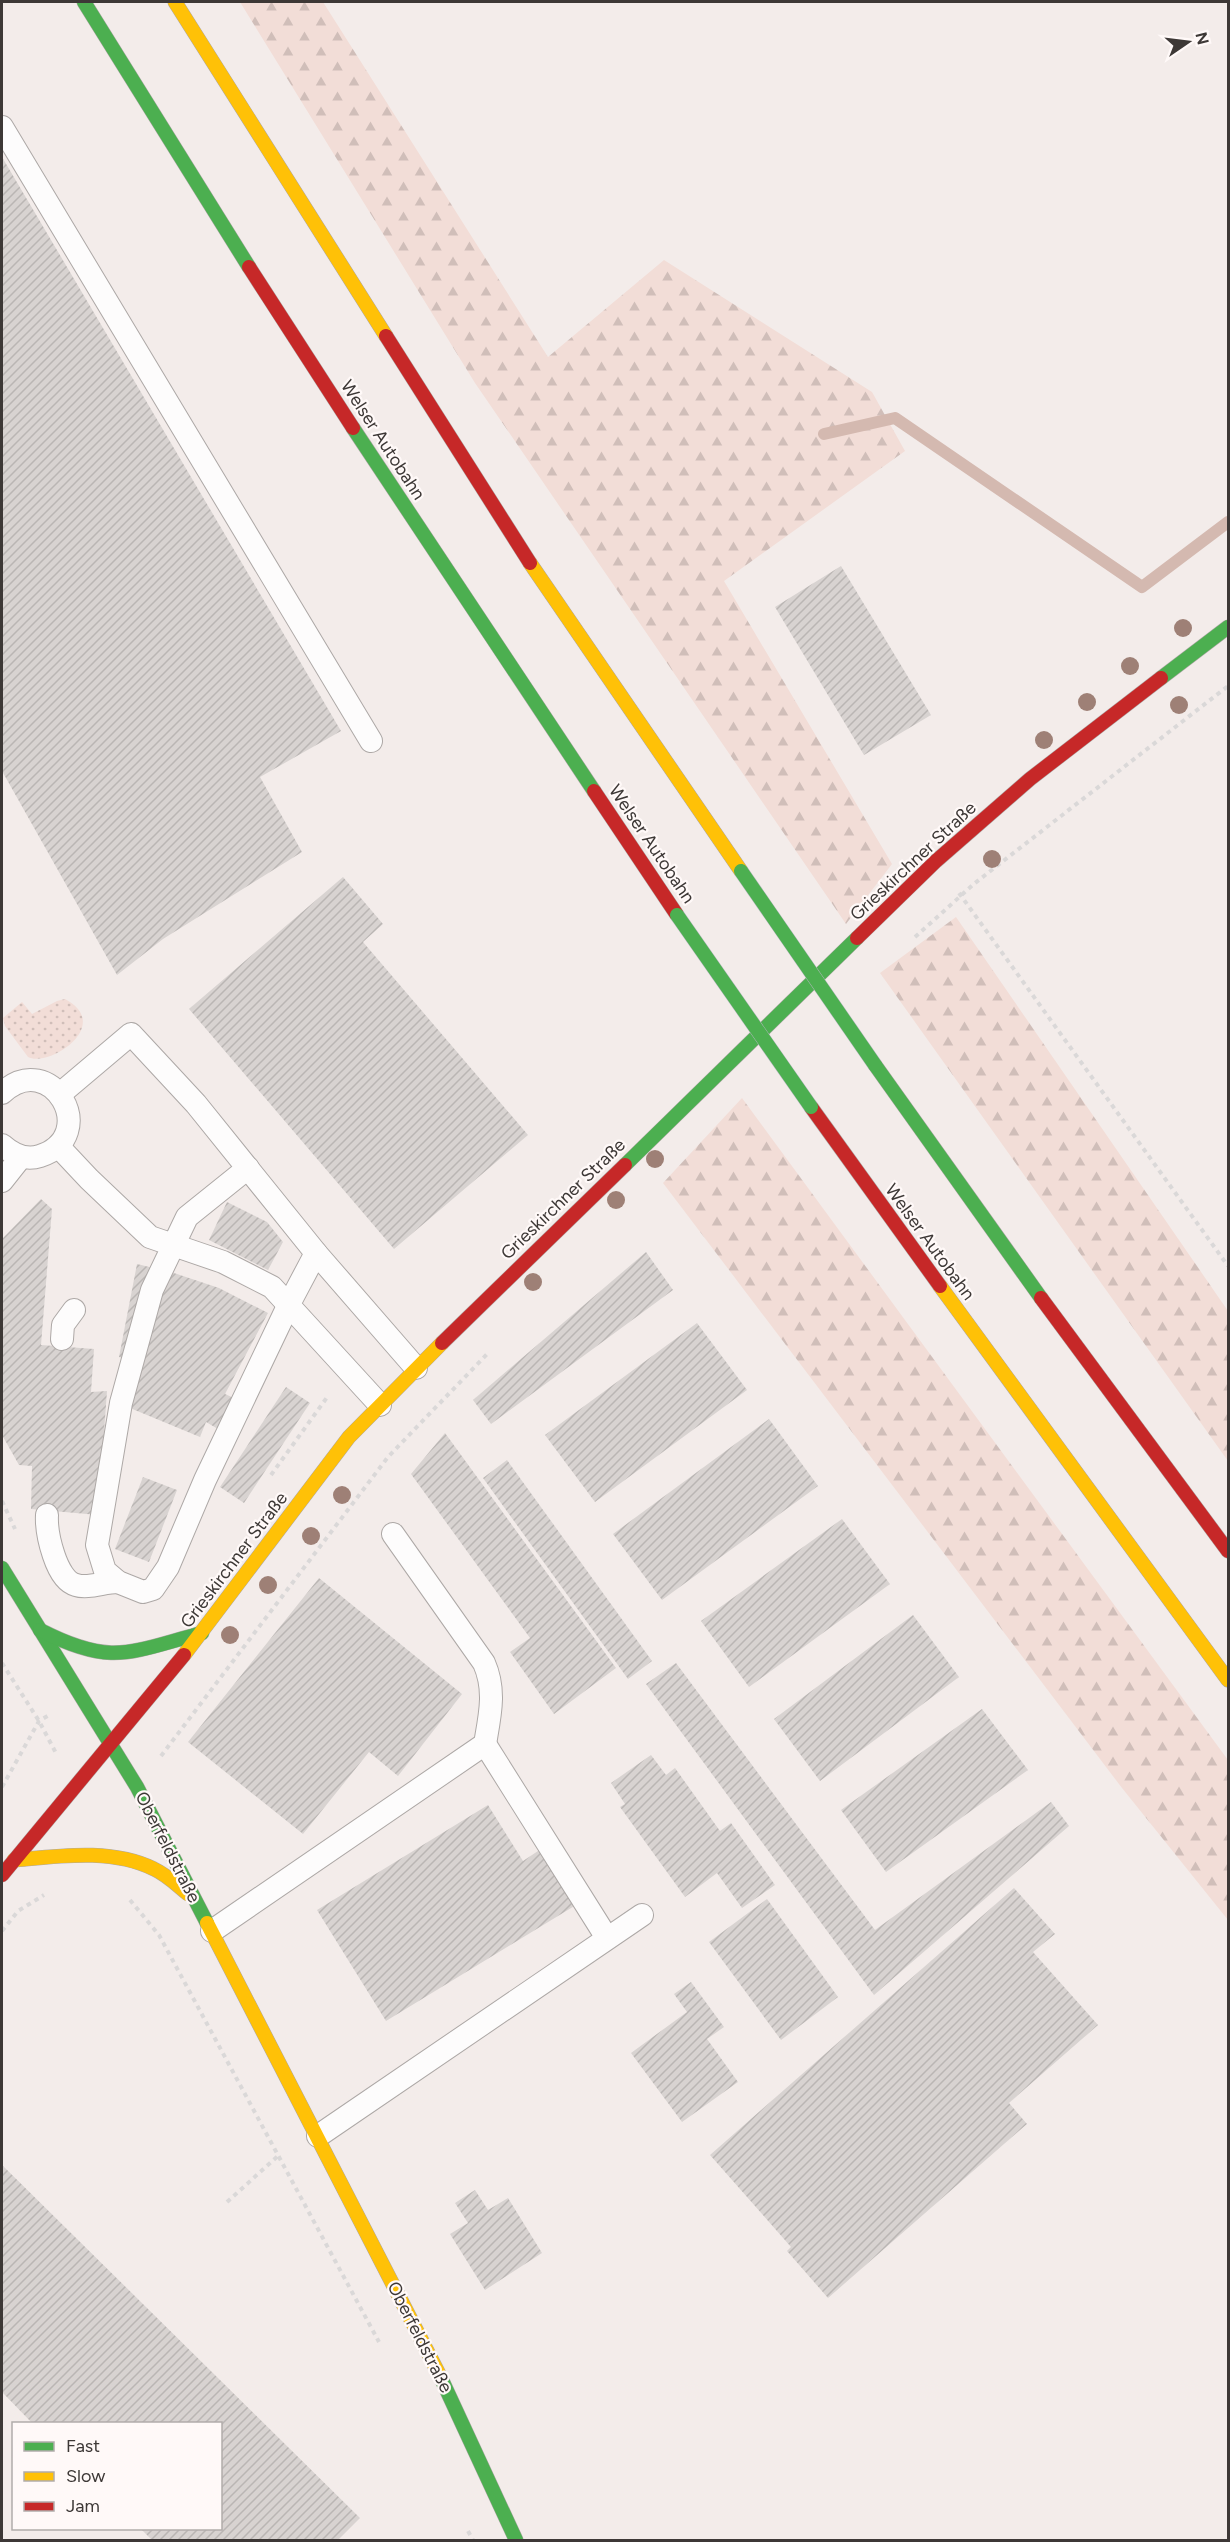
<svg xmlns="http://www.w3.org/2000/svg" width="1230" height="2542" font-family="Figtree,sans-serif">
<defs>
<pattern id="grass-dots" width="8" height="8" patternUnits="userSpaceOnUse" patternTransform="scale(1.5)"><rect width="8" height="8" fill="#f2ddd7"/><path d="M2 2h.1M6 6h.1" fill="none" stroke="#d0beb9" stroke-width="1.8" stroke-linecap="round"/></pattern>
<pattern id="forest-firs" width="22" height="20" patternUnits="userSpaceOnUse" patternTransform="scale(1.5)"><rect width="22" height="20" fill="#f2ddd7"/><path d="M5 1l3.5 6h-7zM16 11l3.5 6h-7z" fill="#d0beb9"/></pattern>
<pattern id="building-hatch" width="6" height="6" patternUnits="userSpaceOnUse" patternTransform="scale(1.5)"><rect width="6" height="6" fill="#d8d3d1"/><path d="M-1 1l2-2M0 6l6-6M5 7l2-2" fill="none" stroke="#bab6b4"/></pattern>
</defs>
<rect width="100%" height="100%" fill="#f3ecea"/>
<path fill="url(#grass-dots)" d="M65 999C114 1025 49 1068 28 1057L5 1026 3 1018 22 1002 32 1014 57 1001Z"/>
<g fill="url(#forest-firs)">
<path d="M240 2H323L548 357 664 260 872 392 905 451 724 581 892 864 846 924 475 383Z"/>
<path d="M956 917 1228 1311V1461L880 973Z"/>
<path d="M742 1098 1228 1760V1920L1122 1788 663 1183Z"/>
</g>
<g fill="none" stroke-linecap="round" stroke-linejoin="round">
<path stroke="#d4b9b0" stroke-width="12" d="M824 434 895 418 1142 587 1228 522"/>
</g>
<g fill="url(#building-hatch)">
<path d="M2 157 341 731 260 777 302 852 163 939 117 975 2 771Z"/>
<path d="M841 566 931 715 864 755 775 607Z"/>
<path d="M343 877 383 924 363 942 528 1135 394 1249 189 1009Z"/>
<path d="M41 1199 52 1209 41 1345 94 1349 91 1392 107 1391 98 1515 31 1509 32 1466 19 1465 2 1435V1239Z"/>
<path d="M227 1202 267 1222 283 1242 268 1270 209 1240Z"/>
<path d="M646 1252 673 1290 491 1424 473 1400Z"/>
<path d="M137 1264 174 1273 219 1288 268 1313 225 1394 236 1399 218 1429 206 1422 200 1437 130 1408 139 1362 119 1357Z"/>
<path d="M697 1323 747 1390 595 1502 545 1435Z"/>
<path d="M286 1387 310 1403 244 1503 220 1487Z"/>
<path d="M769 1419 818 1486 662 1600 613 1534Z"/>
<path d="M445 1433 616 1668 554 1714 510 1652 530 1638 411 1474Z"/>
<path d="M507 1460 652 1661 628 1679 483 1478Z"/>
<path d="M143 1477 177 1490 149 1562 115 1549Z"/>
<path d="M842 1519 890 1584 749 1687 701 1621Z"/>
<path d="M319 1578 462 1694 398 1776 369 1752 303 1834 188 1742Z"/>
<path d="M913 1615 959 1677 820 1781 774 1719Z"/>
<path d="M676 1663 875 1930 1051 1802 1069 1826 874 1995 646 1684Z"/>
<path d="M982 1709 1028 1770 886 1872 841 1810Z"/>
<path d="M651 1755 666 1775 675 1768 720 1831 731 1823 775 1885 742 1908 717 1873 685 1897 620 1807 625 1804 611 1783Z"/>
<path d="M488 1805 523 1861 541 1849 576 1905 386 2021 317 1910Z"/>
<path d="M1014 1888 1055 1934 1033 1952 1098 2025 1009 2103 1027 2124 828 2298 787 2251 791 2247 710 2155Z"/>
<path d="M767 1899 838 1997 781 2040 709 1942Z"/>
<path d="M691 1982 724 2027 707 2039 738 2082 682 2122 631 2053 687 2012 674 1994Z"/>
<path d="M2 2165 360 2518 338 2540H152L140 2528H220V2424H33L2 2392Z"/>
<path d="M475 2190 488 2210 508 2198 542 2253 485 2290 450 2234 468 2223 455 2203Z"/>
</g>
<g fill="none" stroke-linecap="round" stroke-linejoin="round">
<g stroke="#ada8a6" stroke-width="24">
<g id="lane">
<path d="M2 127 371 741"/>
<path d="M2 1093C51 1047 102 1136 40 1156 25 1161 12 1154 2 1145"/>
<path d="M60 1094 131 1034 196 1104 316 1253 416 1368"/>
<path d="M58 1146 89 1179 150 1237 223 1262 272 1287 380 1405"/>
<path d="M248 1168 187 1217 152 1290 121 1403 97 1545 105 1571 118 1582 143 1592 153 1589 168 1567 205 1480 289 1304 316 1253"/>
<path d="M2 1181 21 1157"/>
<path d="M62 1339 63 1325 74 1310"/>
<path d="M47 1515C46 1533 56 1580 76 1585 88 1589 104 1582 118 1582"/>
<path d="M485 1744 607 1938"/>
<path d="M212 1931 485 1744C490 1715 496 1690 484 1663L393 1534"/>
<path d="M318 2136 642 1915"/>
</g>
</g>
<g stroke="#ada8a6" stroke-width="15">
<g id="fast">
<path d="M84 2 249 267"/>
<path d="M353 428 594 791"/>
<path d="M1161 678 1228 627"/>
<path d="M875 1065 1041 1298"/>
<path d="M625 1165 857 938"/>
<path d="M2 1568 137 1787 207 1923"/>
<path d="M40 1630C112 1667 130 1652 202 1633"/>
<path d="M441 2378 516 2540"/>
</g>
</g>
<g stroke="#ada8a6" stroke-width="15">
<g id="slow">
<path d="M175 2 386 336"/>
<path d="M530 563 741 871"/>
<path d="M940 1286 1228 1680"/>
<path d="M184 1655 349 1437 442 1343"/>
<path d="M14 1860C59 1856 112 1848 154 1869 167 1875 177 1885 188 1894"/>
<path d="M207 1923 441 2378"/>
</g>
</g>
<g stroke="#ada8a6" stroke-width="15">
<g id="jam">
<path d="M249 267 353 428"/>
<path d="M386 336 530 563"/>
<path d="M594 791 677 915"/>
<path d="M857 938 936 861 1030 779 1161 678"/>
<path d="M811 1107 940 1286"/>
<path d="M1041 1298 1228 1551"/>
<path d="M442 1343 625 1165"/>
<path d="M2 1875 184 1655"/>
</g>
</g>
<g stroke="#dad8d8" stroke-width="4" stroke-dasharray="4.5 4.5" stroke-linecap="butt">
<path d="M959 893 1228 1266"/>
<path d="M915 937 975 883 1228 686"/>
<path d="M271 1475 328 1396"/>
<path d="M2 1501 15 1529"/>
<path d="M2 1663 39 1721 57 1755"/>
<path d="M161 1756 388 1457 489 1352"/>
<path d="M2 1787 39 1721 51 1714"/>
<path d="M130 1900 159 1935 379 2342"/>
<path d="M2 1931 18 1911 44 1895"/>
<path d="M227 2202 279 2155"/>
<path d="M468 2531 473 2540"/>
</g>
<use href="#lane" stroke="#fdfcfc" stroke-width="22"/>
<use href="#fast" stroke="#4caf50" stroke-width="14"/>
<use href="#slow" stroke="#ffc107" stroke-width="14"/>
<use href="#jam" stroke="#c62828" stroke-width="14"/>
<g stroke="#b2b7bd" stroke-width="15" stroke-linecap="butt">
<g id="fast-bridge">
<path d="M741 871 875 1065"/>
<path d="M677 915 811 1107"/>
</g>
</g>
<use href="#fast-bridge" stroke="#4caf50" stroke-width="14"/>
</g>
<g fill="#9e8076">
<circle cx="1183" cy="628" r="9"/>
<circle cx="1130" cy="666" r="9"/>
<circle cx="1087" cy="702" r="9"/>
<circle cx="1179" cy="705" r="9"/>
<circle cx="1044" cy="740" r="9"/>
<circle cx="992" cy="859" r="9"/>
<circle cx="655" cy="1159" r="9"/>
<circle cx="616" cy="1200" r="9"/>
<circle cx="533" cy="1282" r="9"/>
<circle cx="342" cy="1495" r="9"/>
<circle cx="311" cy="1536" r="9"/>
<circle cx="268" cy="1585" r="9"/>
<circle cx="230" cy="1635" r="9"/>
</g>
<g text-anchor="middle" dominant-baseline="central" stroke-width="4.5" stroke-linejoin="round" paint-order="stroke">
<g font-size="18" fill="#3d3836" stroke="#fff9f8">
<text transform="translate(383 440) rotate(57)">Welser Autobahn</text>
<text transform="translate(652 844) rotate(56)">Welser Autobahn</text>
<text transform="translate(913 861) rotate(-43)">Grieskirchner Straße</text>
<text transform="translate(563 1199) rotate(-44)">Grieskirchner Straße</text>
<text transform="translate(930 1242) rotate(54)">Welser Autobahn</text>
<text transform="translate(234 1560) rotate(-53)">Grieskirchner Straße</text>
<text transform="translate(168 1847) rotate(63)">Oberfeldstraße</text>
<text transform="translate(420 2337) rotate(63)">Oberfeldstraße</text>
</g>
</g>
<rect width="1230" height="2542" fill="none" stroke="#3d3836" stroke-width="6"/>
<rect x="12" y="2422" width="210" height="108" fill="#fff9f8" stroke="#b1acaa" stroke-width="1.5"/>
<rect x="24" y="2442" width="30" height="9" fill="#4caf50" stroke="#b1acaa" stroke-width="1.5"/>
<text x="66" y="2452" font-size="18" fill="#3d3836">Fast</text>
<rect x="24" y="2472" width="30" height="9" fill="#ffc107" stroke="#b1acaa" stroke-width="1.5"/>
<text x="66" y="2482" font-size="18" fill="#3d3836">Slow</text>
<rect x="24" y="2502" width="30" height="9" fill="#c62828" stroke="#b1acaa" stroke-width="1.5"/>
<text x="66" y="2512" font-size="18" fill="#3d3836">Jam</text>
<g transform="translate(1188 42) rotate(76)" stroke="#fff9f8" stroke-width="4.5" paint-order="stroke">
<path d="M0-4.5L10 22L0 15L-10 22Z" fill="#3d3836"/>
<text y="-9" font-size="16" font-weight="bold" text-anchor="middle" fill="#3d3836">N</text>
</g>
</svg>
